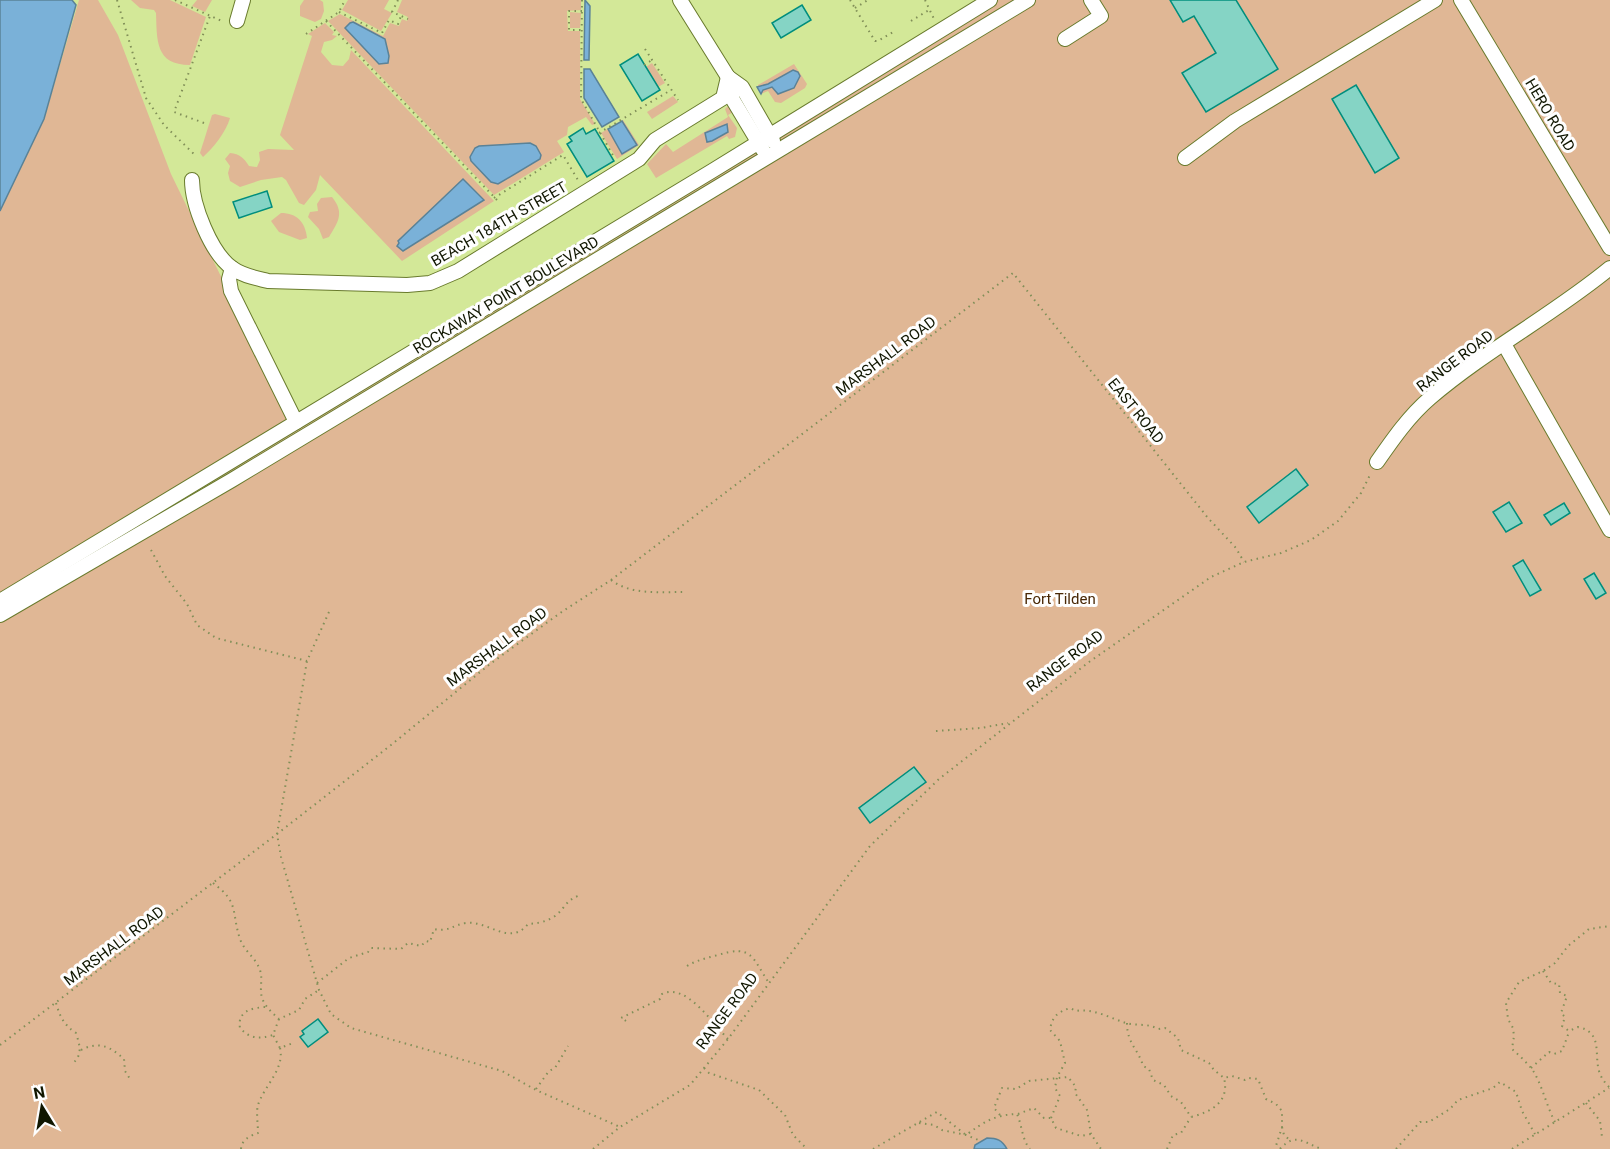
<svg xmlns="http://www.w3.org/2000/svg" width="1610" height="1149" font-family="Roboto,sans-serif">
<rect width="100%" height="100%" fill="#d3e898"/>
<g fill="#e0b795">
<path d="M79 0H98L118 35 171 174 293 424 989 0H1610V1149H0V211L44 119Z"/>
<path d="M131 0H170L206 17 190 65C155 65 157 40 156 13L154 10 140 8Z"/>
<path d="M197 0H212L205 12 192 6Z"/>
<path d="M304 0H320L323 2 324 11 321 19 315 22 300 16V6Z"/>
<path d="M348 0H389L384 9 392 13 381 31 342 10Z"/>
<path d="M402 0H581V10L567 11 568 31H580V99L595 124 592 125 586 117 568 127 567 135 557 141 564 152 494 195 328 21 340 14 383 36 390 23 399 26 402 19 407 21 408 17 397 12Z"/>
<path d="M570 12 581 13 580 28H570Z"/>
<path d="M325 23 334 32 332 35 337 36 332 40 324 42 321 52 332 65 343 66 349 59 351 50 494 201 402 261 320 175 316 190 304 205 299 203 286 180 282 177 261 180 240 187 230 181 228 173 230 166 225 159 230 153C240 154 244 158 249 166L257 167 260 160 259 152 268 149 294 150 280 135 312 36 308 34Z"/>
<path d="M652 63 665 83 658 87 646 67Z"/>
<path d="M794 64 807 84 805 88 781 103 775 102 768 91 761 94 758 89V85Z"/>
<path d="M673 96 678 102 652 119 647 112Z"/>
<path d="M729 105 735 111 728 115 737 128 735 137 729 139 727 136 656 178 647 164 666 144 673 152 728 117 725 109Z"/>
<path d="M215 114 230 118C226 132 214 147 203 157L200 153 212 115Z"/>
<path d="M623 120 639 145 617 159 601 133Z"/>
<path d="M332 197C345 213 338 222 329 237L323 239 319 229 308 217 310 212 318 211 317 204 321 198Z"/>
<path d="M281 213C297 213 305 222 307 238L300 240 279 232 271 221Z"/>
</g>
<g fill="#7ab1d8" stroke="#5a8297" stroke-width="1.5">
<path d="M0 0H72L76 5 44 119 0 211Z"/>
<path d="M585 0 590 6 589 60H584Z"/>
<path d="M353 22 385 39 389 56 388 63 379 64 345 28 350 23Z"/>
<path d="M584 69H590L619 117 602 127 584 98Z"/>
<path d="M793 70 798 72 800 76 794 88 778 94 772 87 763 90 761 94 757 87 768 84Z"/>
<path d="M622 121 637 145 622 154 608 129Z"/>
<path d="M727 124 728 132 712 141 707 142 705 133Z"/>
<path d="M530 143 536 146 541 155 540 159 498 184 491 182 471 161 470 157 475 148 479 146Z"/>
<path d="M463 179 484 200 403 251 397 246 399 243 398 241Z"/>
<path d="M987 1138C997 1138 1002 1140 1007 1149H974L975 1145Z"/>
</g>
<g fill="#85d4c5" stroke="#008e7d" stroke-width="1.5">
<path d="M1170 0H1236L1278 69 1206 112 1182 73 1216 53 1194 16 1183 22Z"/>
<path d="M802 5 811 20 781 38 772 23Z"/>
<path d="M638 54 660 90 642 101 620 65Z"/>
<path d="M1356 85 1399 158 1375 173 1332 99Z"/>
<path d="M583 128 586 134 595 129 614 161 587 177 567 144 572 141 569 137Z"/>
<path d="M267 191 272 207 239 218 233 202Z"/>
<path d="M1296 469 1308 485 1259 523 1247 507Z"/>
<path d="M1509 502 1522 523 1506 532 1493 512Z"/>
<path d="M1564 503 1570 513 1551 525 1544 515Z"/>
<path d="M1523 560 1541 590 1530 596 1513 566Z"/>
<path d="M1594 573 1606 593 1596 599 1584 579Z"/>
<path d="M914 767 926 782 870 823 859 808Z"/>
<path d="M318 1019 328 1032 308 1047 300 1037 304 1034 302 1031Z"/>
</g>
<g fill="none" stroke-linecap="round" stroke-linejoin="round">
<g stroke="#697b2d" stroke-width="16">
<g id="minor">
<path d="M680 0 728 77 733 100 763 150"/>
<path d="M1461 0 1610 248"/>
<path d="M237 21 243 0"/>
<path d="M1065 39 1101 16 1091 0"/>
<path d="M728 77 742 87 773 141"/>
<path d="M1185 158 1235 121 1435 0"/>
<path d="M192 180C192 205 211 253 232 268 243 276 256 278 268 281L407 285 430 283 458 271 639 159 655 140 723 98 728 77"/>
<path d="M232 268 229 279 231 291 296 422"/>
<path d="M1504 344 1610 530"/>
<path d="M1377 462C1393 439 1409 416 1430 398 1486 350 1553 315 1610 268"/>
<path d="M0 601 712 171 990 0"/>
<path d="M0 615 232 480 1028 0"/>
</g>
</g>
<g stroke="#818f58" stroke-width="2" stroke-dasharray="1.5 4.5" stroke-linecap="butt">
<path d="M117 0 146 98 164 125 195 155"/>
<path d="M175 0 224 22"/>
<path d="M398 0 392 12 408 19"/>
<path d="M582 0 581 99 615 159"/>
<path d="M850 0 875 41H878L893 32"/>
<path d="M925 0 934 19"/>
<path d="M855 8 868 0"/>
<path d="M582 11H569V30H582"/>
<path d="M339 12 382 33 389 20 398 24 401 16"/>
<path d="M326 21 497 200"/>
<path d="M911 21 929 10"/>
<path d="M306 34 339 12 345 0"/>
<path d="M645 49 678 100"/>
<path d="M644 65 652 60"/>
<path d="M204 123 174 112 210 16"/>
<path d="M599 133 671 90"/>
<path d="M494 198 563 155 578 180"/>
<path d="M151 550 165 576 187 604 197 625 216 638 307 661"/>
<path d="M611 580C631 595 659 592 683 592"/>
<path d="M329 612 307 661 277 834 281 857 319 990 331 1014 351 1028 502 1071 536 1090 620 1127"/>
<path d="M936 731 981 728 1008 723"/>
<path d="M213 883C240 903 231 912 240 939 244 951 256 958 260 970 262 976 261 982 261 988 260 1002 269 1010 279 1019L299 1010 305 999 319 990"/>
<path d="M687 966C697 960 707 958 718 955 753 944 752 958 769 983"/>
<path d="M1543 971 1551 983 1559 984 1560 993 1567 996 1561 1013 1565 1017 1562 1026 1569 1031 1578 1027C1603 1032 1594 1054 1599 1071 1601 1078 1605 1083 1610 1088"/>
<path d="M317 983 349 958 368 952 371 948 401 949 408 943 421 946 426 941 430 942 434 929C449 932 453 925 466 923 488 920 510 947 528 924 542 923 554 920 563 908 568 902 570 899 578 896"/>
<path d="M56 1003C60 1017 64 1025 76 1033 80 1046 83 1055 72 1064"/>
<path d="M265 1007C252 1008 237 1011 240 1028 250 1039 259 1039 273 1035"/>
<path d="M279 1019 273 1035 280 1048 293 1043"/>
<path d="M626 1021 621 1018 660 999 662 994C686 982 713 1024 728 1039"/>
<path d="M1127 1023C1127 1044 1139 1050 1143 1066L1149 1069 1153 1080 1164 1085 1171 1096 1181 1102 1191 1117C1211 1112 1230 1102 1224 1078"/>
<path d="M0 1045 277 834 391 745 490 664 563 611 611 580 1013 273 1208 518 1236 548 1244 562"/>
<path d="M81 1050C98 1041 110 1046 124 1059L125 1071 130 1079"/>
<path d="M704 1068 709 1073 718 1076 759 1090 785 1115 793 1135 807 1149"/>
<path d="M1531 1068 1549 1052 1554 1054 1562 1051 1569 1032"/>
<path d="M536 1089 549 1071 555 1068 568 1046"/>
<path d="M1586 1103 1600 1121 1602 1137"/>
<path d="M1018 1114 1034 1108 1044 1118H1051L1056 1128 1081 1136 1091 1134 1101 1149"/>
<path d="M1000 1115 994 1108 1002 1088 1016 1089 1029 1081 1068 1077 1076 1087 1075 1093 1087 1110 1091 1134"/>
<path d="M1051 1118 1060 1096 1055 1088 1057 1077 1065 1063 1060 1041 1050 1030C1052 1016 1058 1012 1070 1008L1076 1011C1093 1008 1110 1018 1126 1023 1137 1026 1148 1023 1158 1029L1165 1028 1178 1038 1181 1050 1209 1063 1214 1070 1224 1078 1232 1076 1245 1080 1249 1078 1258 1079 1266 1099 1276 1104 1282 1111V1127L1275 1149"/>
<path d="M1555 1122C1546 1105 1542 1084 1532 1069 1526 1062 1519 1055 1512 1049L1514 1036 1513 1028 1508 1019 1506 1003 1519 982 1543 971 1555 963 1568 946 1589 929 1610 926"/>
<path d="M919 1123 934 1125 942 1130 966 1135 981 1141"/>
<path d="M1282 1127 1284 1135 1291 1141"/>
<path d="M241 1149C242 1139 250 1136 258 1133 258 1125 256 1112 258 1105 264 1086 285 1069 280 1048"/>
<path d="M593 1149 620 1127 690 1085 728 1039 870 846 939 779 1089 662 1211 577 1244 562 1281 553 1311 540 1338 521 1361 493 1371 473"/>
<path d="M873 1149 937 1112 966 1135C984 1122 994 1115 1017 1114 1022 1125 1022 1140 1030 1149"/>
<path d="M1167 1149 1173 1135 1181 1133 1191 1117"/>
<path d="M1280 1149C1296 1131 1305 1144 1322 1149"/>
<path d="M1396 1149 1420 1122H1429L1450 1109 1458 1100 1493 1088 1500 1082 1516 1092 1522 1111 1535 1134"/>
<path d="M1512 1149 1609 1088"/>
</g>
<use href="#minor" stroke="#fff" stroke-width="14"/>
</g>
<g text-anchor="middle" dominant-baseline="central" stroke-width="6" stroke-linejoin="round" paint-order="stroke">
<g font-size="15" fill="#101600" stroke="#fefefe">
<text transform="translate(1550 115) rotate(59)">HERO ROAD</text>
<text transform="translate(499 224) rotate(-30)">BEACH 184TH STREET</text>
<text transform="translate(506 295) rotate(-31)">ROCKAWAY POINT BOULEVARD</text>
<text transform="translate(886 356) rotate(-37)">MARSHALL ROAD</text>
<text transform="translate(1455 361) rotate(-37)">RANGE ROAD</text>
<text transform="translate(1136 411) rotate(51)">EAST ROAD</text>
<text transform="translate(497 647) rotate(-37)">MARSHALL ROAD</text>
<text transform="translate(1065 661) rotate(-37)">RANGE ROAD</text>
<text transform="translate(114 946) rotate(-37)">MARSHALL ROAD</text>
<text transform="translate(727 1011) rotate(-53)">RANGE ROAD</text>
</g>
<g font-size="15" fill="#482705" stroke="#fefefe">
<text x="1060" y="599">Fort Tilden</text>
</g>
</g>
<g transform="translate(42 1107) rotate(349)" stroke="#fefefe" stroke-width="4.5" paint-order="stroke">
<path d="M0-4.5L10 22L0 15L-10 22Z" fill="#101600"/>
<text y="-9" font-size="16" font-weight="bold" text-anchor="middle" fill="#101600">N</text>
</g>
</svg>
